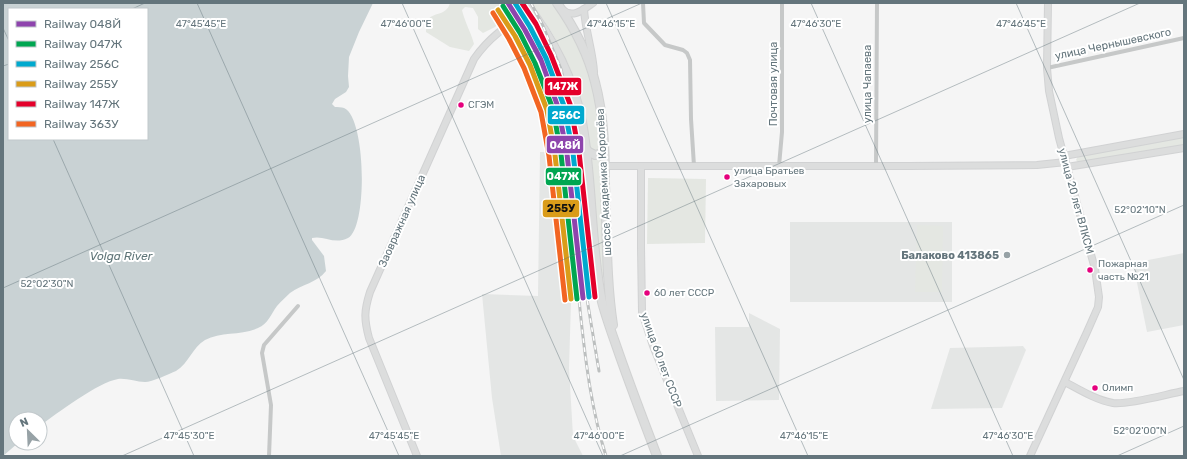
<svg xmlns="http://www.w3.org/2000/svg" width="1187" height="459" font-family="Rubik,sans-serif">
<rect width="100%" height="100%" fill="#f5f5f5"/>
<g fill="#e4e6e5">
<path d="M540 152H556L568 261 571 302 569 368 573 436 583 456H501L492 398 482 294 538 296Z"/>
<rect x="790" y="222" width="162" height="80"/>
<path d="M1184 253V325L1147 332 1133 263Z"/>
<path d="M749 313 780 329 779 400 716 401 715 327H749Z"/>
<path d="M1023 346 1026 350 1002 408 931 409 950 348Z"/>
</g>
<g fill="#e4e7e2">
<path d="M450 3H499L505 17 495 27 483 33 478 29V17L473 8 465 7 462 10C465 23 471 32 474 44L469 51 450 47 426 32C426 29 426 24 427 21 433 11 446 17 450 3Z"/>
<path d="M531 3H554L568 22 587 63 599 116 601 148 600 151 595 152 589 148C581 89 568 50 531 3Z"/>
<path d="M1184 137V145L1079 163 1076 160 1078 156Z"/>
<path d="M591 156 602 158 605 277H600Z"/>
<path d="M648 178 706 179 705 243 647 244Z"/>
<path d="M917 225 943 226 942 292H915Z"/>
</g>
<path fill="#c9d2d4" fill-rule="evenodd" d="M3 3H373L359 32 349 57 348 76 349 87 346 92 335 99 332 104 335 107C337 107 342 107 344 108 366 117 368 227 348 238 334 245 324 235 312 238V240L324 256 326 271C317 283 302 284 290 293 286 297 281 301 277 306 271 314 268 324 258 328 241 336 221 331 205 340 192 348 189 363 176 371 169 374 152 382 145 382 136 382 127 378 118 379 99 382 57 413 40 426V419H16V443H18L3 456ZM9 9H147V139H9Z"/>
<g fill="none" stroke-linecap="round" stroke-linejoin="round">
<g stroke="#d1d2d3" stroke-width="8">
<g id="secondary">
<path d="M584 9C585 30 593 51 594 72"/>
<path d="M563 10C573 19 584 9 593 3"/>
<path d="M1064 156 1184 134"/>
<path d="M605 166H908L1037 165 1066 162"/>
<path d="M641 166V247L642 312 653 346 698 456"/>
<path d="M1067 167 1184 148"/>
<path d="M1065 382C1080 390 1096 400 1113 403 1129 405 1167 394 1184 391"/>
<path d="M417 456 369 338C364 319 364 311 370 292L474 59C490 36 508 25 531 10"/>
<path d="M1030 456 1087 332 1098 307 1099 297 1095 269 1059 138 1049 91 1047 68 1048 3"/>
</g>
</g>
<g stroke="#d1d2d2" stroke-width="10">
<g id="highway">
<path d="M525 3C553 38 573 78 582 122 593 181 590 243 602 302 606 317 611 331 616 345 629 383 643 419 657 456"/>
<path d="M557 3C574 27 588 54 595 82 604 116 605 151 605 185 607 232 606 279 613 325"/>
<path d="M585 148 589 152 595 155 602 153 604 149"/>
</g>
</g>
<g stroke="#c6c8c8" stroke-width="4">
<path d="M643 3 644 23 665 45 683 50 687 53 690 60 691 119 694 166"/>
<path d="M1047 68 1184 38"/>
<path d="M779 166 782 132V3"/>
<path d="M876 166 877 3"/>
<path d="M269 456 271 405 262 353 264 345 298 306"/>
</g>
<use href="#secondary" stroke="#dcdddd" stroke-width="6"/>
<use href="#highway" stroke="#dcdddd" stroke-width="8"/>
<g stroke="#bcbfbf" stroke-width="3">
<g id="rail">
<path d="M531 3 543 26 561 69 569 104 587 299 599 371"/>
<path d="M570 177C572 224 576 271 581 319 586 365 592 412 606 456"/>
</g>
</g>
<use href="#rail" stroke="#fff" stroke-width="1.5" stroke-dasharray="4.5" stroke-linecap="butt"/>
<g stroke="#fff" stroke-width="8">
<path id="rail-1" d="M508 3 525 30 541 60 558 107 567 154 583 298"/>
</g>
<g stroke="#fff" stroke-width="8">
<path id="rail-2" d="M503 6 520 33 535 63 553 109 561 154 577 299"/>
</g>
<g stroke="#fff" stroke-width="8">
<path id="rail-3" d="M515 3 530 27 546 58 564 106 573 153 589 297"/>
</g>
<g stroke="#fff" stroke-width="8">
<path id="rail-4" d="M498 10 515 36 530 65 547 110 555 155 571 299"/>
</g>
<g stroke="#fff" stroke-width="8">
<path id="rail-5" d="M522 3 536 24 551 55 570 104 579 152 595 297"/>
</g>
<g stroke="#fff" stroke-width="8">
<path id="rail-6" d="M493 13 509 39 524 68 541 112 549 156 565 300"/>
</g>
<use href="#rail-1" stroke="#8e44ad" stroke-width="5"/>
<use href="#rail-2" stroke="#00a651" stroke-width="5"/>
<use href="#rail-3" stroke="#00a9ce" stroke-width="5"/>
<use href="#rail-4" stroke="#da9c19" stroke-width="5"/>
<use href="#rail-5" stroke="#e4002b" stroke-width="5"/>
<use href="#rail-6" stroke="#f26522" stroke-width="5"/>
</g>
<path fill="none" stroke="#64757c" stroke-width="1" stroke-opacity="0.45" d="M197 3 399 456M402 3 603 456M606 3 808 456M811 3 1013 456M1016 3 1184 380M132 9 145 3M3 28 9 41M3 66 9 64M53 139 194 456M3 288 642 3M122 456 1140 3M620 456 1184 205M1117 456 1184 426"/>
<g fill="#e5007d" stroke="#fff" stroke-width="1.5">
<circle cx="461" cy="105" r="3.5"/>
<circle cx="727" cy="177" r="3.5"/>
<circle cx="1090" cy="270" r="3.5"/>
<circle cx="647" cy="293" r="3.5"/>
<circle cx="1095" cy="388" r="3.5"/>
</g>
<circle fill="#97a2a6" stroke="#fff" stroke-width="1.5" cx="1007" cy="255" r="4"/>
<g text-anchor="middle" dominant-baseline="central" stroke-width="4" stroke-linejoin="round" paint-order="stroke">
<g font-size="10" fill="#64757c" stroke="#fff" text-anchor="start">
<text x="468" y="105">СГЭМ</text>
<text x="734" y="171">улица Братьев<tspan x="734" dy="13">Захаровых</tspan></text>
<text x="1098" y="264">Пожарная<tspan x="1098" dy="13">часть №21</tspan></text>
<text x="654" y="293">60 лет СССР</text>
<text x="1102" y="388">Олимп</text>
</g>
<g font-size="11" fill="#64757c" stroke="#fff">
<text transform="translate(1113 44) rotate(-12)">улица Чернышевского</text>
<text transform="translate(773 84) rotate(-90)">Почтовая улица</text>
<text transform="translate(867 84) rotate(-90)">улица Чапаева</text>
<text transform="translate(604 182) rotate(-93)">шоссе Академика Королёва</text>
<text transform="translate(1076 201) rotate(75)">улица 20 лет ВЛКСМ</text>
<text transform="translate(402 221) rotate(-66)">Заовражная улица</text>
<text transform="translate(661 360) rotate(70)">улица 60 лет СССР</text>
</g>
<g font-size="11" font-weight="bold" fill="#64757c" stroke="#fff" text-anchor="end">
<text x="999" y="255">Балаково 413865</text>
</g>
<g font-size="12" font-style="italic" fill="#5f7578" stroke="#fff">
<text x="121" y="256">Volga River</text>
</g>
</g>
<g font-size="10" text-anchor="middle" fill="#64757c" stroke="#fff" stroke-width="4" stroke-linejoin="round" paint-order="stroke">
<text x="201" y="27">47°45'45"E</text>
<text x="406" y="27">47°46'00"E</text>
<text x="611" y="27">47°46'15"E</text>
<text x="816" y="27">47°46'30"E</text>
<text x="1021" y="27">47°46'45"E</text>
<text x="1140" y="213">52°02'10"N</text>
<text x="47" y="287">52°02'30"N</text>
<text x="1140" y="434">52°02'00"N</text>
<text x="189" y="439">47°45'30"E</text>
<text x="394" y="439">47°45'45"E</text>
<text x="599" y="439">47°46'00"E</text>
<text x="804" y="439">47°46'15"E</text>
<text x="1008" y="439">47°46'30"E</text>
</g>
<g stroke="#fff" stroke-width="1.5">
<rect x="544" y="77" width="38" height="19" rx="4" fill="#e4002b"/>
<rect x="547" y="105" width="38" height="20" rx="4" fill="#00a9ce"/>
<rect x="546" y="135" width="38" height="19" rx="4" fill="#8e44ad"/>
<rect x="545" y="167" width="37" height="19" rx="4" fill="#00a651"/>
<rect x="542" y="199" width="38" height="19" rx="4" fill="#da9c19"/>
</g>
<g font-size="11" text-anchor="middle" font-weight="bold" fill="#fff">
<text x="563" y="90">147Ж</text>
<text x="566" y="119">256С</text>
<text x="565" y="149">048Й</text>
<text x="563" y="180">047Ж</text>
</g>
<g font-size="11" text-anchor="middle" font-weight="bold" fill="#111">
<text x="561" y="212">255У</text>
</g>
<rect width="1187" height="459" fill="none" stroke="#64757c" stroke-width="8"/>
<rect x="8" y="8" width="140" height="132" fill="#ffffff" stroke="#c1c8cb"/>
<rect x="16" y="21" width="20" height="6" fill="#8e44ad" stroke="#c1c8cb"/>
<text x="44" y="28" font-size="12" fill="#64757c">Railway 048Й</text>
<rect x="16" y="41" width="20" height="6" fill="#00a651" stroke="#c1c8cb"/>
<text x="44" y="48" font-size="12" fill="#64757c">Railway 047Ж</text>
<rect x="16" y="61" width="20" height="6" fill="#00a9ce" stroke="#c1c8cb"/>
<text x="44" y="68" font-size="12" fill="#64757c">Railway 256С</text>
<rect x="16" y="81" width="20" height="6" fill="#da9c19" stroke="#c1c8cb"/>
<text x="44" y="88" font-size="12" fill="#64757c">Railway 255У</text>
<rect x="16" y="101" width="20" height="6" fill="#e4002b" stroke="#c1c8cb"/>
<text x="44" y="108" font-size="12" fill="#64757c">Railway 147Ж</text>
<rect x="16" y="121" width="20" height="6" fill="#f26522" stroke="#c1c8cb"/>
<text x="44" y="128" font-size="12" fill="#64757c">Railway 363У</text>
<g transform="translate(28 431) rotate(336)"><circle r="19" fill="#ffffff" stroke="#c1c8cb"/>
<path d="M0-3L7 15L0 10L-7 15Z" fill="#97a2a6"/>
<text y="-6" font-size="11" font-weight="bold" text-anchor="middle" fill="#64757c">N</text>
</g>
</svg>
